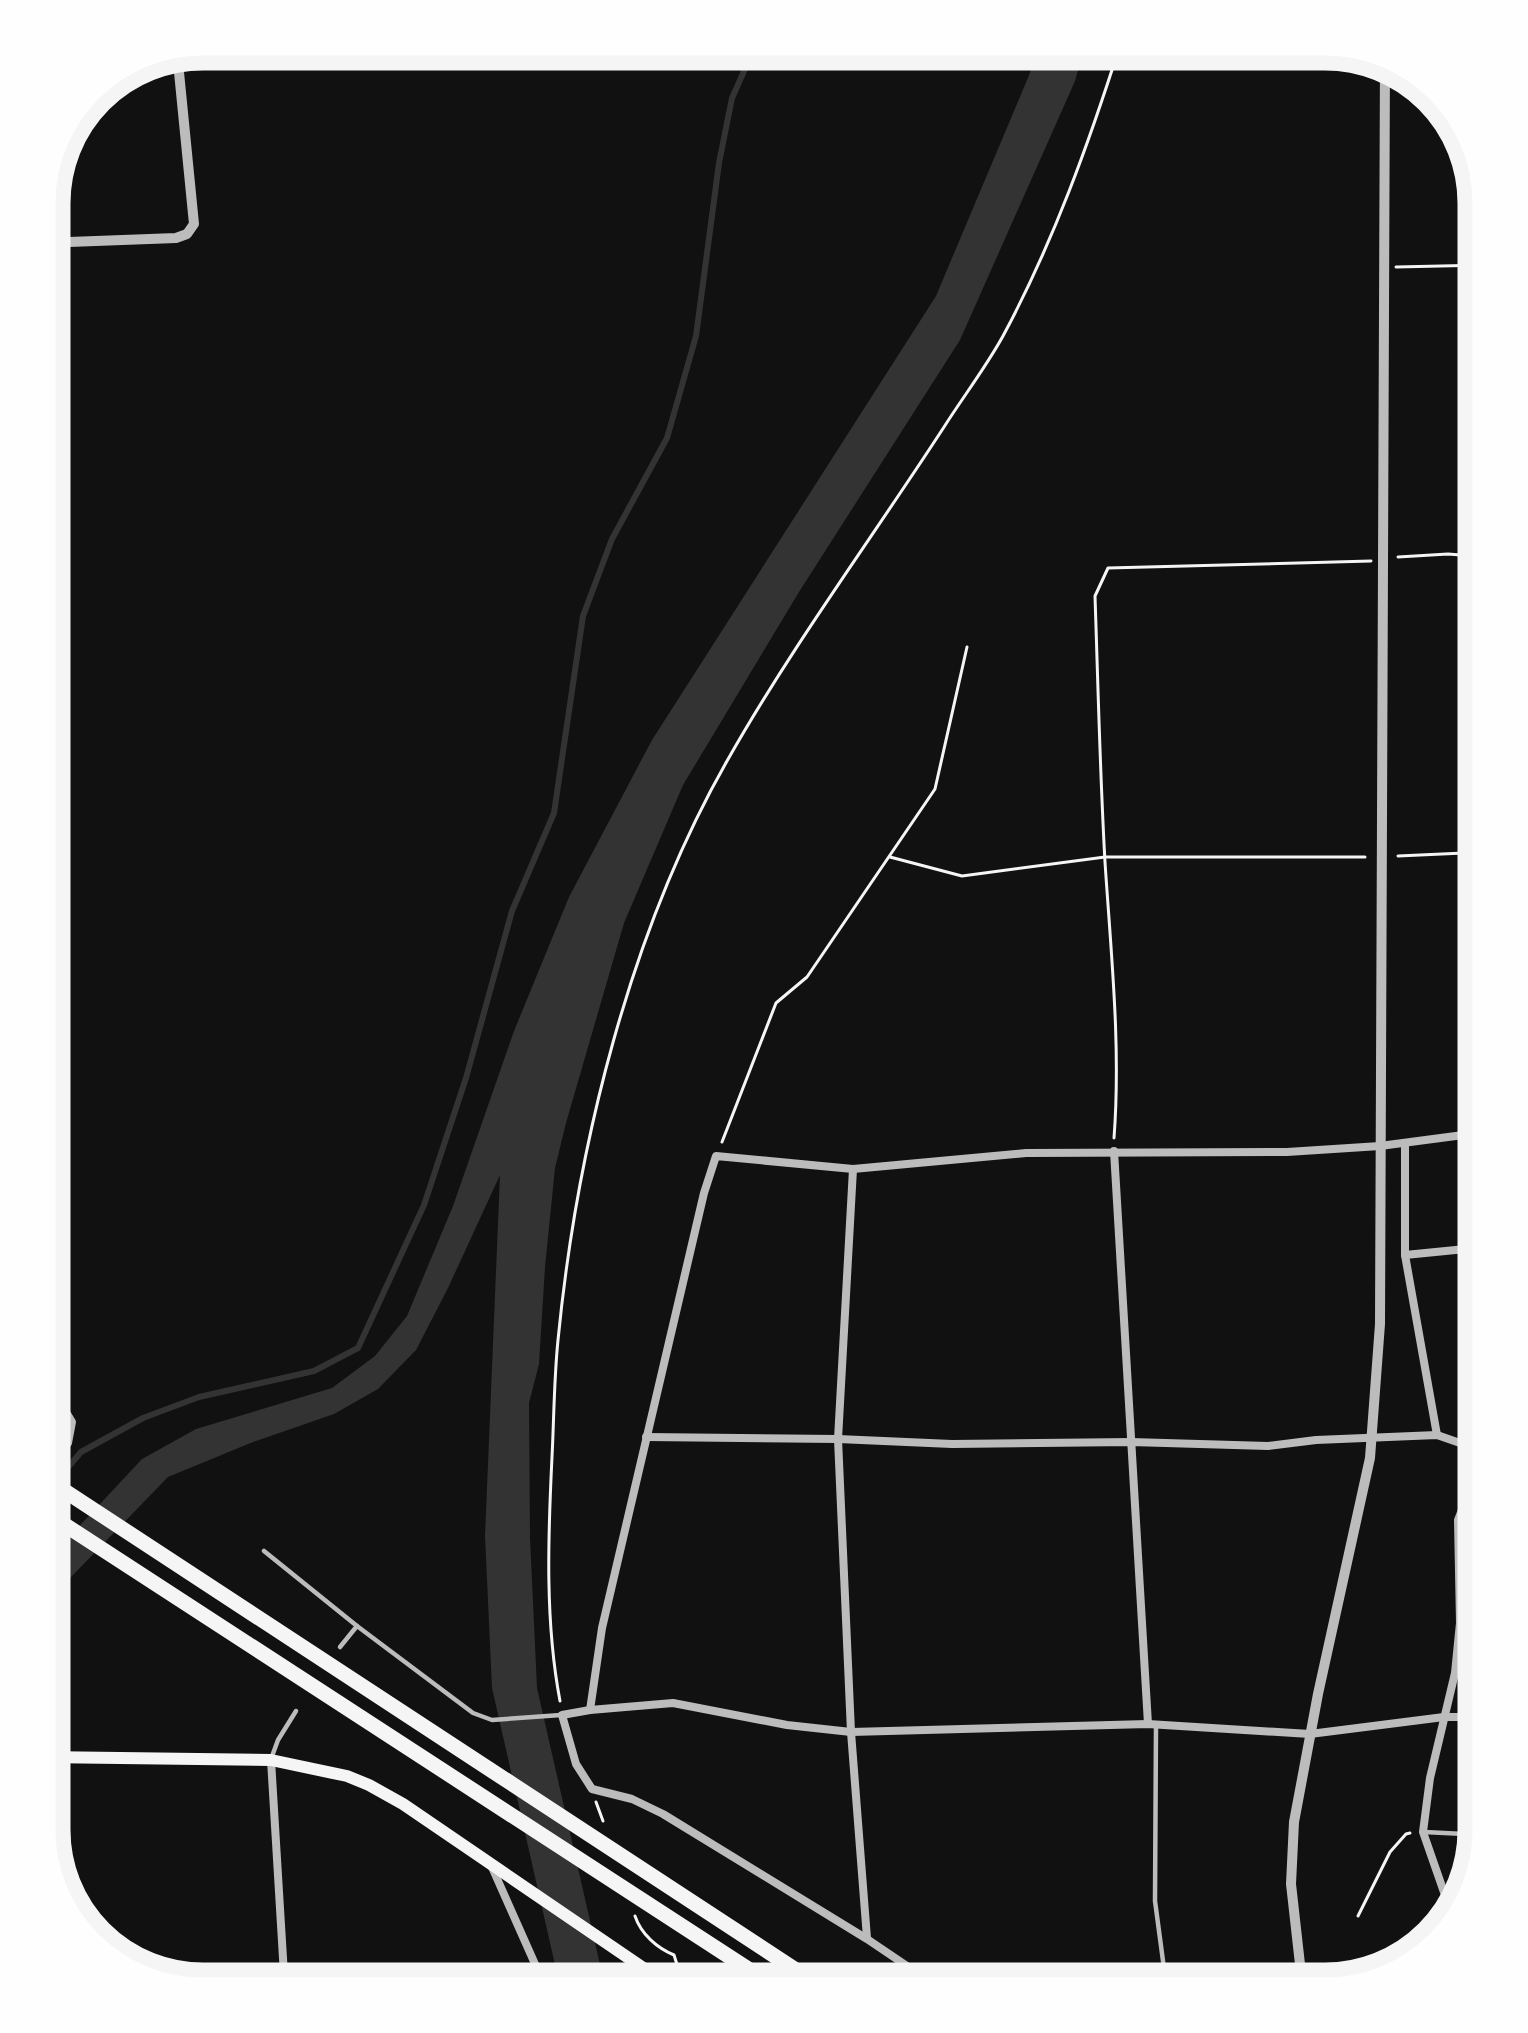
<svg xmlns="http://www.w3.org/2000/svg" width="1528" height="2033" font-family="'Source Sans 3',sans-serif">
<rect width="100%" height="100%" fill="#111"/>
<path fill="#333" d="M1038 42H1086L1075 81 960 340 799 592 683 785 624 923 566 1123 555 1168 545 1267 539 1364 529 1403 530 1538 537 1688 606 1991H561L492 1688 485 1536 500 1175 448 1288 416 1350 378 1389 334 1414 253 1442 168 1477 42 1607V1566L142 1459 196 1429 332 1388 375 1356 407 1316 453 1206 514 1031 569 897 652 740 936 296 1030 73Z"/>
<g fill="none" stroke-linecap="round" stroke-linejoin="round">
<path stroke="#333" stroke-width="6" d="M42 1498 81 1452 143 1418 199 1397 314 1371 358 1348 424 1205 466 1078 512 911 554 813 583 616 612 539 667 438 696 336 719 163 732 98 757 42"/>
<g stroke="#f5f5f5" stroke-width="3">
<path d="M1396 267 1486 265"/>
<path d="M1398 557 1448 554 1486 557"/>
<path d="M1398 856 1486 852"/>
<path d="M890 857 962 876 1105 857H1365"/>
<path d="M1114 1138C1121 1046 1111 954 1105 862 1100 774 1098 685 1095 596L1108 568 1371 561"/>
<path d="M722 1142 776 1003 807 977 935 789 967 647"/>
<path d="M560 1701C545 1622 548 1538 552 1457 554 1418 554 1379 558 1340 577 1146 630 931 727 761 792 646 872 538 944 427 963 397 986 367 1003 336 1053 243 1089 143 1121 42"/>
<path d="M596 1802 603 1821"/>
<path d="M635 1916C641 1934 657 1948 674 1955L679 1971 706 1991"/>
<path d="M1358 1916 1390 1852 1406 1834 1410 1833"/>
<path d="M1174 1971 1284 1975"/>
</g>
<g stroke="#bcbcbc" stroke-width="4.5">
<path d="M264 1551 357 1626 473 1713 492 1720 561 1715"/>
<path d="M340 1647 357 1626"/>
<path d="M1156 1725 1155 1901 1167 1991"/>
<path d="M271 1759 278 1740 296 1711"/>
<path d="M1424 1832 1485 1835"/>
</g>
<g stroke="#bcbcbc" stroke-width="8">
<path d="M1405 1143V1255L1437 1435"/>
<path d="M1114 1151 1148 1724"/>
<path d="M853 1169 838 1439 851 1732 867 1938"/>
<path d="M1405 1255 1486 1247"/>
<path d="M646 1437 838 1439 952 1444 1131 1442 1268 1446 1316 1440 1437 1435 1486 1452"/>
<path d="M42 1475 68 1443 72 1422 48 1382 42 1377"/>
<path d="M590 1710 602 1628 704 1193 716 1156 853 1169 1026 1153 1287 1152 1380 1146 1486 1132"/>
<path d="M271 1760 285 1991"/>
<path d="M491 1865 539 1973 544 1991"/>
<path d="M1454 1921 1423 1832 1430 1778 1455 1673 1460 1623 1458 1520 1472 1485 1486 1473"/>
<path d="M944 1991 867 1939 663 1814 632 1799 592 1789 576 1764 562 1715 590 1710 673 1703 787 1725 851 1732 1148 1724 1310 1734 1444 1717H1486"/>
</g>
<g stroke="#bcbcbc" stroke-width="10">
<path d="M42 243 176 238 187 234 194 224 177 52"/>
<path d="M632 1960 638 1991"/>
<path d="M1303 1991 1291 1884 1294 1822 1318 1694 1370 1458 1380 1324 1385 57"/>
</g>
<path stroke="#f5f5f5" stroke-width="12" d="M42 1757 271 1760 347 1776 369 1785 403 1804 677 1991"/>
<g stroke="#f5f5f5" stroke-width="15">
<path d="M42 1476 828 1991"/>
<path d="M42 1510 782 1991"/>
</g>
</g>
<path d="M0 0H1528V2033H0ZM203 63H1325A140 140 0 0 1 1465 203V1830A140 140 0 0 1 1325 1970H203A140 140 0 0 1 63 1830V203A140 140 0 0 1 203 63Z" fill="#fefefe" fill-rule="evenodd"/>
<path fill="none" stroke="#f5f5f5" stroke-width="15" d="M203 63H1325A140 140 0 0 1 1465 203V1830A140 140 0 0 1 1325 1970H203A140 140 0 0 1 63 1830V203A140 140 0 0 1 203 63Z"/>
</svg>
